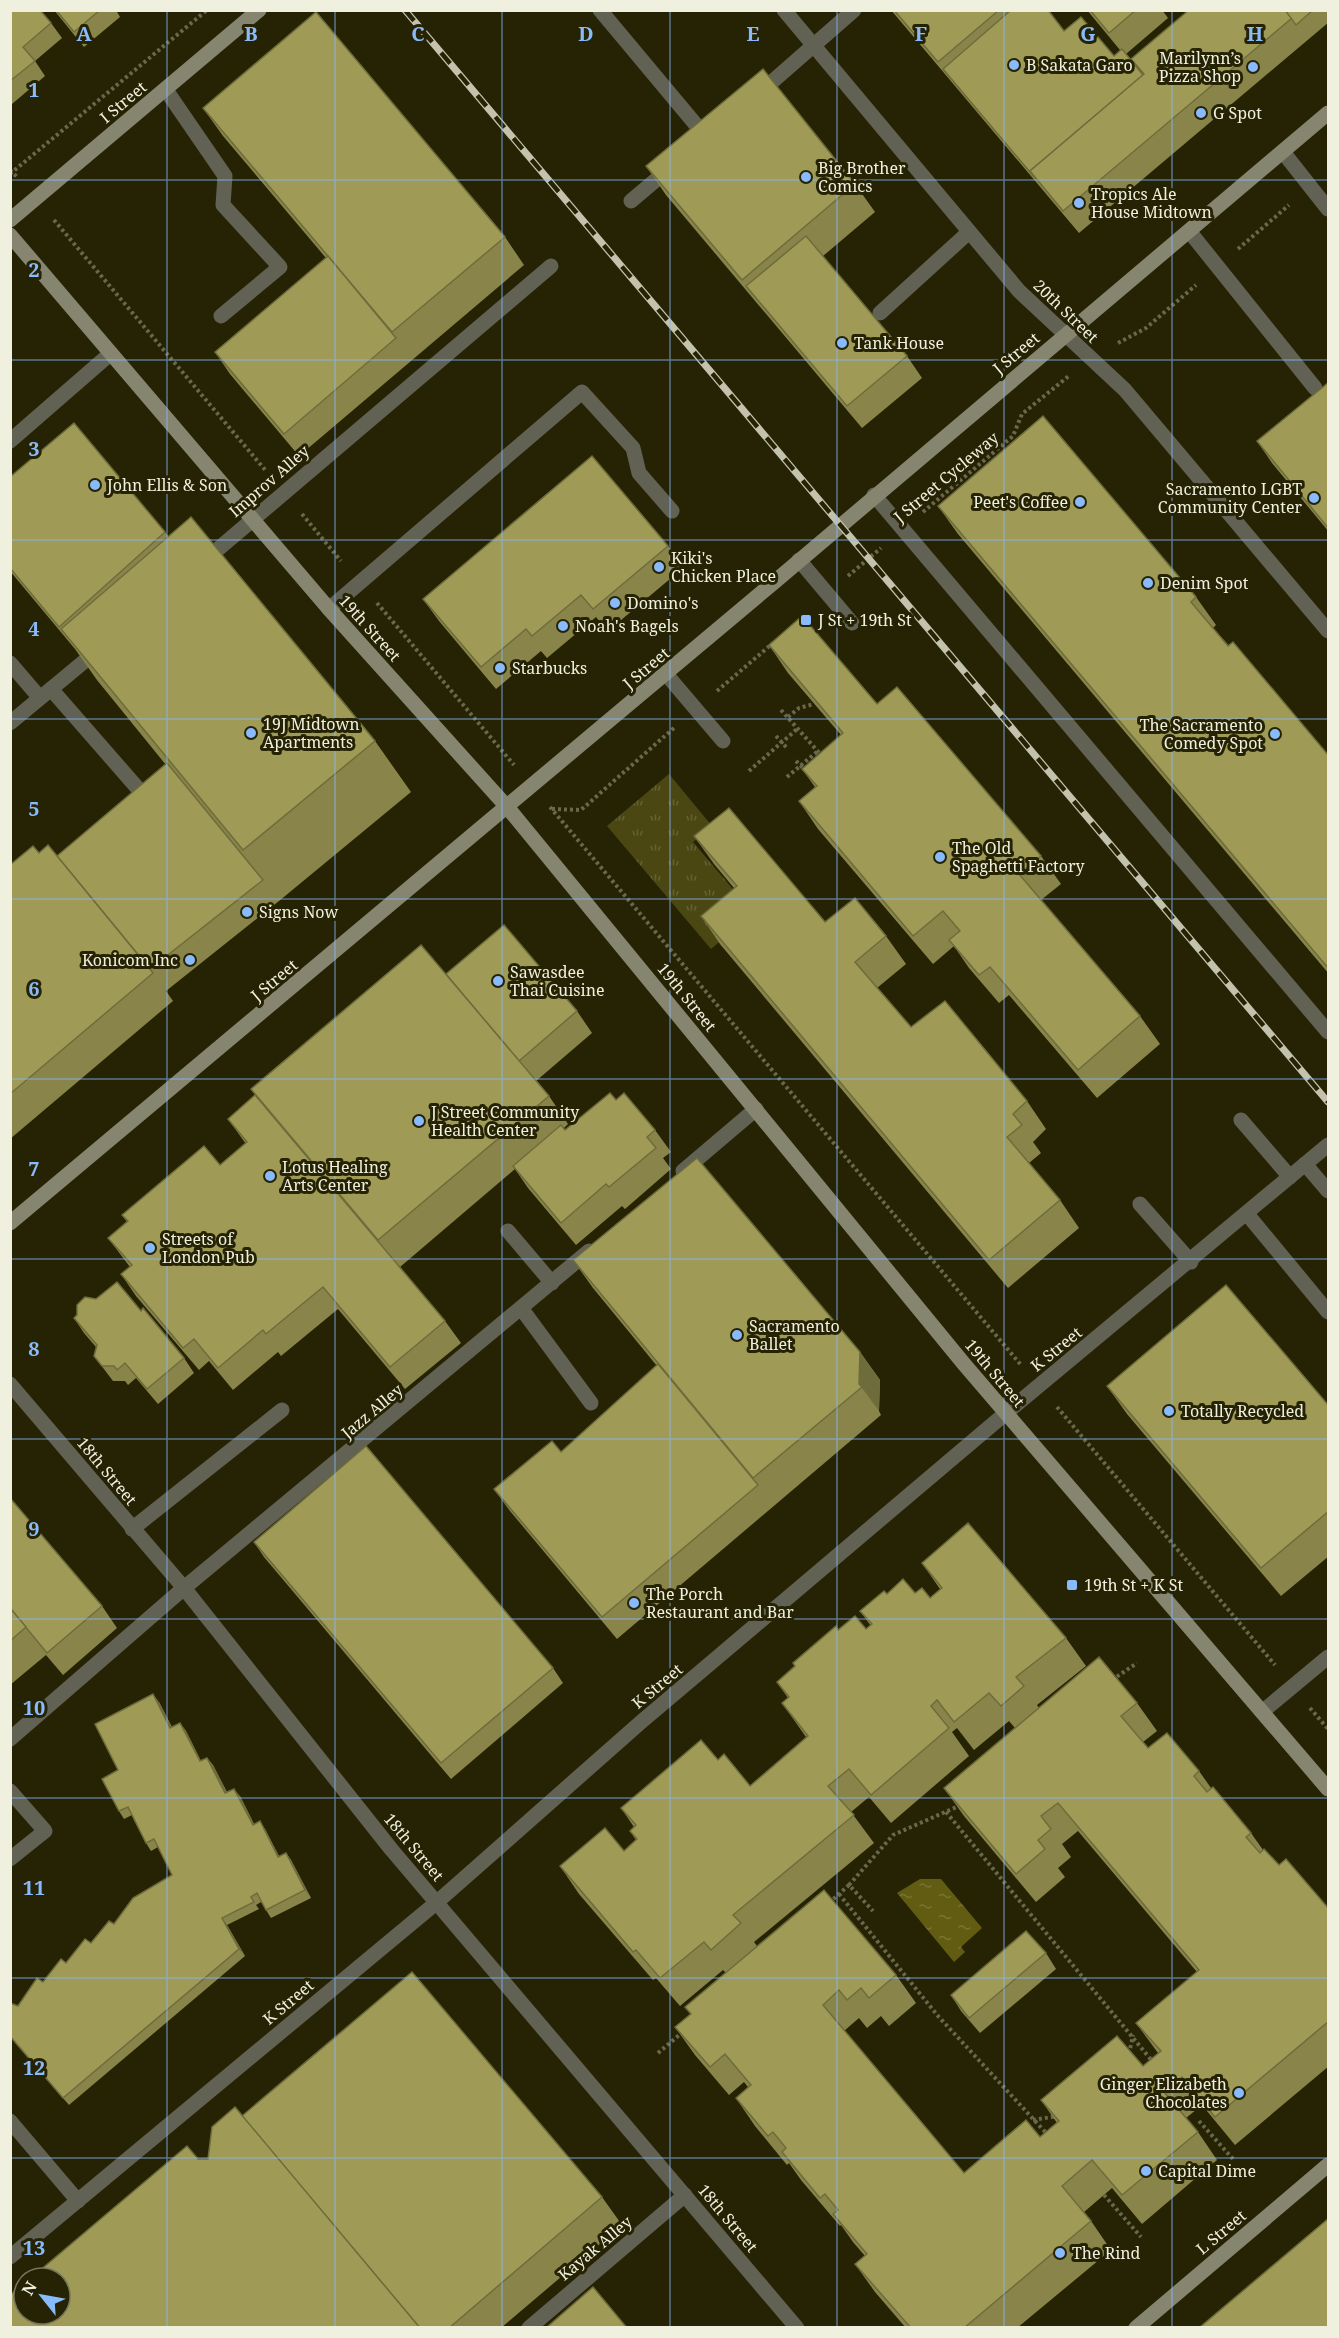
<svg xmlns="http://www.w3.org/2000/svg" width="1339" height="2338" font-family="'Noto Serif',serif">
<defs>
<pattern id="grass-tufts" width="24" height="20" patternUnits="userSpaceOnUse" patternTransform="scale(1.5)"><rect width="24" height="20" fill="#4a4713"/><path d="M3 7l-1-3M5 7V3M7 7l1-3M15 17l-1-3M17 17v-4M19 17l1-3" fill="none" stroke="#646235"/></pattern>
<pattern id="water-ripples" width="26" height="14" patternUnits="userSpaceOnUse" patternTransform="scale(1.5)"><rect width="26" height="14" fill="#615c12"/><path d="M2 4q2-2 4 0t4 0M15 11q2-2 4 0t4 0" fill="none" stroke="#787434"/></pattern>
</defs>
<rect width="100%" height="100%" fill="#262305"/>
<path fill="url(#grass-tufts)" d="M669 774 712 826 693 842 753 913 711 949 607 826Z"/>
<path fill="url(#water-ripples)" d="M920 1879H941L982 1928 961 1947 965 1952 954 1962 897 1893Z"/>
<g fill="none" stroke-linecap="round" stroke-linejoin="round">
<g stroke="#69674c" stroke-width="4" stroke-dasharray="3 3" stroke-linecap="butt">
<path d="M10 170 18 178"/>
<path d="M10 174 207 10"/>
<path d="M54 220 266 471"/>
<path d="M1238 249 1289 205"/>
<path d="M1118 343 1146 328 1196 285"/>
<path d="M923 512 1013 436 1022 414 1070 375"/>
<path d="M302 514 341 561"/>
<path d="M848 576 881 548"/>
<path d="M377 603 514 765"/>
<path d="M717 691 773 643"/>
<path d="M781 710 822 756"/>
<path d="M788 717 799 708 814 704"/>
<path d="M776 736 787 748"/>
<path d="M796 761 803 768"/>
<path d="M749 771 797 729"/>
<path d="M787 777 818 751"/>
<path d="M550 807 1021 1365"/>
<path d="M552 809 581 810 675 727"/>
<path d="M1057 1407 1275 1665"/>
<path d="M1112 1680 1137 1663"/>
<path d="M1310 1708 1328 1729"/>
<path d="M946 1812 1153 2062"/>
<path d="M849 1885 893 1835 961 1805"/>
<path d="M839 1894 938 2016 1048 2135"/>
<path d="M829 1903 849 1885 873 1911"/>
<path d="M658 2053 684 2031"/>
<path d="M1129 2054 1133 2035"/>
<path d="M1033 2120 1058 2116"/>
<path d="M1199 2121 1233 2159"/>
<path d="M1104 2195 1141 2237"/>
</g>
<g stroke="#626254" stroke-width="15">
<path d="M600 10 707 138"/>
<path d="M166 90 225 176 223 205 280 267 221 316"/>
<path d="M757 95 854 10"/>
<path d="M1283 152 1328 209"/>
<path d="M631 201 670 168"/>
<path d="M1189 231 1315 388"/>
<path d="M880 313 969 232"/>
<path d="M10 441 110 354"/>
<path d="M874 495 1328 1032"/>
<path d="M799 560 852 623"/>
<path d="M204 561 551 266"/>
<path d="M329 609 582 392 633 448 639 473 672 511"/>
<path d="M10 663 40 698"/>
<path d="M666 674 723 741"/>
<path d="M51 689 147 799"/>
<path d="M10 723 98 650"/>
<path d="M1241 1120 1290 1177"/>
<path d="M1305 1164 1328 1191"/>
<path d="M683 1171 756 1109"/>
<path d="M1140 1204 1191 1262"/>
<path d="M1247 1214 1328 1312"/>
<path d="M508 1231 552 1283"/>
<path d="M521 1308 591 1403"/>
<path d="M132 1529 282 1410"/>
<path d="M1262 1712 1328 1657"/>
<path d="M10 1739 184 1588 589 1251"/>
<path d="M10 1791 45 1831 10 1859"/>
<path d="M10 2121 78 2201"/>
<path d="M529 2328 685 2195"/>
</g>
<g stroke="#626254" stroke-width="15">
<path d="M784 10 1019 291 1125 390 1328 631"/>
<path d="M10 1384 184 1588 391 1849 797 2328"/>
<path d="M10 2257 436 1903 641 1722 1006 1413 1328 1145"/>
</g>
<g stroke="#868670" stroke-width="15">
<path d="M10 220 259 10"/>
<path d="M10 235 329 609 508 808 964 1364 1328 1789"/>
<path d="M10 1223C452 855 890 485 1328 113"/>
<path d="M1136 2328 1328 2165"/>
</g>
<g stroke="#c2c2ad" stroke-width="7">
<path id="rail" d="M405 10 1328 1102"/>
</g>
<use href="#rail" stroke="#262305" stroke-width="4.5" stroke-dasharray="14" stroke-linecap="butt"/>
</g>
<g fill="#89854a" fill-rule="evenodd">
<path d="M10 10 51 23 62 38 35 61 45 76 12 104 10 102Z"/>
<path d="M54 10H116L120 17 84 47Z"/>
<path d="M891 10H1048L1064 31 1114 56 1120 50 1087 10H1162L1168 18 1126 54 1135 64 1189 10H1329V22L1079 233Z"/>
<path d="M203 108 505 237 524 265 299 456 230 374 215 352 326 258 223 136Z"/>
<path d="M646 166 855 184 875 212 823 256 907 356 922 378 862 428 666 195Z"/>
<path d="M1329 382V532L1272 463 1257 441Z"/>
<path d="M10 477 165 532 168 536 375 741 411 792 279 901 166 991 173 1001 10 1139V865L39 853 57 856 166 765 97 680 75 649 10 571Z"/>
<path d="M938 506 1196 597 1216 625 1213 628 1329 756V974L958 534Z"/>
<path d="M668 546 683 568 608 631 596 617 547 658 541 651 496 689 439 621 423 599Z"/>
<path d="M769 645 877 704 1041 856 1061 884 1041 900 1140 1016 1160 1044 1097 1098 1009 995 999 1003 969 968 954 946 933 964 818 829 799 801 815 787 802 769 841 735 788 673Z"/>
<path d="M694 836 825 922 886 936 906 964 877 988 911 1027 1027 1101 1046 1129 1033 1142 1041 1153 1029 1163 1060 1200 1079 1228 1008 1288 720 944 701 916 734 888 714 864Z"/>
<path d="M446 974 577 1011 592 1033 536 1081 549 1096 568 1124 564 1128 565 1130 616 1100 655 1130 671 1152 663 1158 671 1169 625 1209 622 1206 576 1245 528 1188 515 1169 400 1267 445 1321 461 1343 405 1389 338 1309 281 1356 278 1352 233 1390 209 1361 199 1370 136 1296 121 1274 130 1267 108 1238 127 1222 122 1215 220 1165 246 1144 228 1119 255 1095 251 1089Z"/>
<path d="M573 1260 860 1352 880 1380 879 1411 881 1415 617 1639 510 1511 494 1489 561 1452 657 1366 593 1288Z"/>
<path d="M141 1311 184 1358 194 1373 158 1404 136 1378 128 1385 125 1381H113L94 1356 96 1347 84 1333 74 1318Z"/>
<path d="M1107 1386 1329 1406V1556L1281 1596 1127 1414Z"/>
<path d="M10 1498 102 1606 117 1628 63 1675 46 1655 10 1685Z"/>
<path d="M254 1542 553 1668 563 1683 451 1779 264 1557Z"/>
<path d="M922 1563 1066 1638 1086 1666 1037 1705 1039 1708 1137 1703 1157 1731 1143 1742 1148 1748 1199 1771 1211 1788 1251 1833 1263 1850 1279 1865 1329 1909V2066L1235 2145 1202 2105 1186 2118 1198 2132 1217 2160 1142 2224 1112 2188 1084 2212 1091 2221 1111 2250 1017 2328H906L875 2292 855 2264 865 2256 853 2242 841 2225 840 2226 801 2180 789 2163 787 2165 755 2126 736 2098 748 2087 744 2082 729 2095 695 2055 675 2027 690 2014 726 1973 723 1970 680 2006 656 1978 653 1980 579 1894 560 1866 624 1851 636 1840 630 1831 634 1827 621 1808 718 1760 750 1786 806 1737 782 1703 788 1698 777 1682 838 1630 866 1629 871 1626 860 1611 887 1594 915 1593 930 1598 940 1589ZM1009 1721 1015 1728 944 1788 964 1816 1036 1902 1065 1877 1058 1868 1071 1857 1062 1844 1078 1831 1197 1972 1136 2023 1158 2053 1143 2066 1041 2100 1057 2123 1040 2137 964 2173 844 2031 859 2018 867 2028 881 2016 889 2026 916 2003 896 1975 757 1946 754 1942 874 1843 851 1812 869 1797 891 1823 969 1756 952 1732 957 1728 974 1750Z"/>
<path d="M159 1702 172 1727 180 1723 186 1731 201 1761 207 1758 213 1765 227 1792 240 1796 254 1824 265 1829 279 1856 286 1853 291 1860 311 1898 271 1918 261 1902 256 1905 259 1909 227 1925 245 1956 69 2105 10 2037V2003L18 2006 66 1963 114 1924 172 1875 158 1847 151 1851 146 1843 132 1815 124 1819 119 1811 118 1770Z"/>
<path d="M1046 1953 1056 1969 980 2033 961 2011 951 1995Z"/>
<path d="M242 2116 602 2197 622 2225 501 2328H10L198 2159H208Z"/>
</g>
<g fill="#6f6c3c">
<path d="M860 1352 880 1380 879 1411 859 1384Z"/>
<path d="M153 1694 159 1702 176 1736 170 1728Z"/>
<path d="M180 1723 186 1731 205 1769 200 1761Z"/>
<path d="M207 1758 213 1765 231 1801 225 1793Z"/>
<path d="M234 1789 240 1796 258 1832 253 1825Z"/>
<path d="M260 1821 265 1829 283 1865 278 1857Z"/>
<path d="M286 1853 291 1860 311 1898 305 1890Z"/>
<path d="M222 1918 227 1925 245 1956 239 1949Z"/>
</g>
<g fill="#9f9b56" stroke="#6f6c3c" stroke-width="1.5">
<path d="M10 10H40L51 23 23 47 35 61 10 81Z"/>
<path d="M56 10H100L74 32Z"/>
<path d="M894 10H999L938 62Z"/>
<path d="M1011 10H1048L1064 31 1081 17 1114 56 1122 49 1143 75 1030 171 1035 178 943 69Z"/>
<path d="M1090 10H1136L1109 33Z"/>
<path d="M1189 10H1285L1292 18 1063 211 1030 171 1144 74 1131 59Z"/>
<path d="M1285 10H1313L1296 25Z"/>
<path d="M316 12 505 237 392 332 203 108Z"/>
<path d="M763 69 855 184 742 280 646 166Z"/>
<path d="M806 236 907 356 847 406 746 286Z"/>
<path d="M328 256 396 338 284 434 215 352Z"/>
<path d="M1329 382V529L1257 441Z"/>
<path d="M1043 416 1196 597 1191 602 1228 646 1233 642 1329 756V969L938 506Z"/>
<path d="M74 423 165 532 59 627 10 568V477Z"/>
<path d="M592 456 668 546 593 609 581 595 532 636 526 629 481 667 423 599Z"/>
<path d="M191 517 375 741 243 850 61 629Z"/>
<path d="M802 616 877 704 897 687 1041 856 1019 874 1140 1016 1078 1070 990 967 979 975 949 940 960 931 943 911 913 936 799 801 817 786 802 769 843 733 769 645Z"/>
<path d="M167 763 263 880 150 969 57 856Z"/>
<path d="M729 808 825 922 855 898 886 936 855 962 911 1027 945 1001 1027 1101 1013 1114 1022 1125 1007 1137 1060 1200 989 1260 701 916 737 886 694 836Z"/>
<path d="M48 845 153 973 10 1094V865L33 846 39 853Z"/>
<path d="M504 925 577 1011 519 1061 446 974Z"/>
<path d="M421 945 549 1096 378 1240 251 1089Z"/>
<path d="M610 1093 616 1100 624 1093 655 1130 647 1137 656 1148 609 1187 606 1184 561 1223 513 1166 561 1125 565 1130Z"/>
<path d="M255 1095 445 1321 390 1367 323 1287 266 1334 263 1330 218 1368 194 1339 183 1348 121 1274 132 1265 108 1238 128 1221 122 1215 204 1146 220 1165 247 1142 228 1119Z"/>
<path d="M697 1158 860 1352 859 1384 862 1387 753 1478 573 1260Z"/>
<path d="M117 1282 141 1311 143 1308 184 1358 147 1389 125 1363 117 1370 114 1366H102L94 1356 97 1345 74 1318 77 1315V1305L85 1297 96 1299Z"/>
<path d="M1226 1285 1329 1406V1511L1261 1568 1107 1386Z"/>
<path d="M658 1364 758 1485 602 1617 494 1489 552 1441 561 1452Z"/>
<path d="M366 1446 553 1668 441 1763 254 1542Z"/>
<path d="M10 1498 102 1606 47 1653 10 1608Z"/>
<path d="M968 1523 1066 1638 1016 1677 1024 1686 1001 1706 989 1693 954 1722 937 1700 931 1706 949 1728 871 1795 849 1769 828 1786 854 1815 733 1915 741 1923 711 1950 704 1942 660 1978 636 1950 633 1952 560 1866 605 1828 624 1851 637 1839 630 1831 636 1825 621 1808 701 1740 718 1760 724 1754 750 1786 808 1736 782 1703 789 1697 777 1682 795 1666 793 1663 836 1626 838 1630 855 1616 866 1629 872 1624 860 1611 884 1591 887 1594 903 1579 915 1593 922 1588 930 1598 942 1588 922 1563Z"/>
<path d="M10 1608 26 1627 10 1641Z"/>
<path d="M1099 1657 1137 1703 1121 1716 1148 1748 1167 1733 1199 1771 1194 1776 1207 1792 1213 1787 1251 1833 1246 1837 1260 1853 1264 1849 1279 1865 1286 1859 1329 1909V2021L1215 2117 1182 2077 1164 2092 1198 2132 1122 2195 1092 2160 1062 2186 1091 2221 964 2328H911L855 2264 867 2254 833 2214 838 2210 825 2194 820 2198 782 2152 786 2148 773 2132 768 2136 736 2098 751 2085 725 2054 710 2067 675 2027 691 2014 685 2007 824 1890 896 1975 869 1998 861 1988 847 2000 839 1990 823 2005 964 2173 1026 2120 1040 2137 1059 2121 1041 2100 1117 2036 1143 2066 1161 2051 1136 2023 1199 1970 1058 1803 1041 1816 1051 1829 1038 1840 1045 1849 1016 1874 944 1788Z"/>
<path d="M153 1694 170 1728 180 1723 200 1761 207 1758 225 1793 234 1789 253 1825 260 1821 278 1857 286 1853 305 1890 266 1910 257 1893 251 1897 254 1902 222 1918 239 1949 63 2098 10 2036V2003L18 2006 37 1978 43 1982 61 1959 66 1963 85 1939 91 1943 109 1921 114 1924 133 1898 172 1875 154 1839 146 1843 128 1807 119 1811 102 1779 118 1770 95 1724Z"/>
<path d="M1026 1931 1046 1953 969 2018 951 1995Z"/>
<path d="M412 1972 602 2197 449 2328H420L242 2116Z"/>
<path d="M235 2107 420 2328H10V2295L24 2284V2314H60V2278H31L187 2146 198 2159H208L212 2127Z"/>
<path d="M1329 2218V2328H1199Z"/>
<path d="M593 2287 627 2328H546Z"/>
</g>
<path fill="none" stroke="#88bafc" stroke-width="1.5" stroke-opacity="0.55" d="M167 10V2328M335 10V2328M502 10V2328M670 10V2328M837 10V2328M1004 10V2328M1172 10V2328M10 180H1328M10 360H1328M10 540H1328M10 719H1328M10 899H1328M10 1079H1328M10 1259H1328M10 1439H1328M10 1619H1328M10 1798H1328M10 1978H1328M10 2158H1328"/>
<g fill="#88bafc" stroke="#262305" stroke-width="2">
<circle cx="1014" cy="65" r="6"/>
<circle cx="1253" cy="67" r="6"/>
<circle cx="1201" cy="113" r="6"/>
<circle cx="806" cy="177" r="6"/>
<circle cx="1079" cy="203" r="6"/>
<circle cx="842" cy="343" r="6"/>
<circle cx="95" cy="485" r="6"/>
<circle cx="1314" cy="498" r="6"/>
<circle cx="1080" cy="502" r="6"/>
<circle cx="659" cy="567" r="6"/>
<circle cx="1148" cy="583" r="6"/>
<circle cx="615" cy="603" r="6"/>
<rect x="800" y="614" width="12" height="12" rx="3"/>
<circle cx="563" cy="626" r="6"/>
<circle cx="500" cy="668" r="6"/>
<circle cx="251" cy="733" r="6"/>
<circle cx="1275" cy="734" r="6"/>
<circle cx="940" cy="857" r="6"/>
<circle cx="247" cy="912" r="6"/>
<circle cx="190" cy="960" r="6"/>
<circle cx="498" cy="981" r="6"/>
<circle cx="419" cy="1121" r="6"/>
<circle cx="270" cy="1176" r="6"/>
<circle cx="150" cy="1248" r="6"/>
<circle cx="737" cy="1335" r="6"/>
<circle cx="1169" cy="1411" r="6"/>
<rect x="1066" y="1579" width="12" height="12" rx="3"/>
<circle cx="634" cy="1603" r="6"/>
<circle cx="1239" cy="2093" r="6"/>
<circle cx="1146" cy="2171" r="6"/>
<circle cx="1060" cy="2253" r="6"/>
</g>
<g text-anchor="middle" dominant-baseline="central" stroke-width="6" stroke-linejoin="round" paint-order="stroke">
<g font-size="16" fill="#f0f0de" stroke="#262305" text-anchor="start">
<text x="1241" y="58" text-anchor="end">Marilynn’s<tspan x="1241" dy="18">Pizza Shop</tspan></text>
<text x="1026" y="65">B Sakata Garo</text>
<text x="1213" y="113">G Spot</text>
<text x="818" y="168">Big Brother<tspan x="818" dy="18">Comics</tspan></text>
<text x="1091" y="194">Tropics Ale<tspan x="1091" dy="18">House Midtown</tspan></text>
<text x="854" y="343">Tank House</text>
<text x="107" y="485">John Ellis &amp; Son</text>
<text x="1302" y="489" text-anchor="end">Sacramento LGBT<tspan x="1302" dy="18">Community Center</tspan></text>
<text x="1068" y="502" text-anchor="end">Peet's Coffee</text>
<text x="671" y="558">Kiki's<tspan x="671" dy="18">Chicken Place</tspan></text>
<text x="1160" y="583">Denim Spot</text>
<text x="627" y="603">Domino's</text>
<text x="818" y="620">J St + 19th St</text>
<text x="575" y="626">Noah's Bagels</text>
<text x="512" y="668">Starbucks</text>
<text x="263" y="724">19J Midtown<tspan x="263" dy="18">Apartments</tspan></text>
<text x="1263" y="725" text-anchor="end">The Sacramento<tspan x="1263" dy="18">Comedy Spot</tspan></text>
<text x="952" y="848">The Old<tspan x="952" dy="18">Spaghetti Factory</tspan></text>
<text x="259" y="912">Signs Now</text>
<text x="178" y="960" text-anchor="end">Konicom Inc</text>
<text x="510" y="972">Sawasdee<tspan x="510" dy="18">Thai Cuisine</tspan></text>
<text x="431" y="1112">J Street Community<tspan x="431" dy="18">Health Center</tspan></text>
<text x="282" y="1167">Lotus Healing<tspan x="282" dy="18">Arts Center</tspan></text>
<text x="162" y="1239">Streets of<tspan x="162" dy="18">London Pub</tspan></text>
<text x="749" y="1326">Sacramento<tspan x="749" dy="18">Ballet</tspan></text>
<text x="1181" y="1411">Totally Recycled</text>
<text x="1084" y="1585">19th St + K St</text>
<text x="646" y="1594">The Porch<tspan x="646" dy="18">Restaurant and Bar</tspan></text>
<text x="1227" y="2084" text-anchor="end">Ginger Elizabeth<tspan x="1227" dy="18">Chocolates</tspan></text>
<text x="1158" y="2171">Capital Dime</text>
<text x="1072" y="2253">The Rind</text>
</g>
<g font-size="16" fill="#f0f0de" stroke="#262305">
<text transform="translate(123 102) rotate(-40)">I Street</text>
<text transform="translate(1066 311) rotate(44)">20th Street</text>
<text transform="translate(1016 353) rotate(-40)">J Street</text>
<text transform="translate(946 477) rotate(-40)">J Street Cycleway</text>
<text transform="translate(269 481) rotate(-41)">Improv Alley</text>
<text transform="translate(370 628) rotate(48)">19th Street</text>
<text transform="translate(646 668) rotate(-40)">J Street</text>
<text transform="translate(274 980) rotate(-40)">J Street</text>
<text transform="translate(687 997) rotate(51)">19th Street</text>
<text transform="translate(1056 1349) rotate(-39)">K Street</text>
<text transform="translate(995 1373) rotate(50)">19th Street</text>
<text transform="translate(372 1411) rotate(-40)">Jazz Alley</text>
<text transform="translate(107 1471) rotate(50)">18th Street</text>
<text transform="translate(657 1686) rotate(-40)">K Street</text>
<text transform="translate(414 1847) rotate(50)">18th Street</text>
<text transform="translate(288 2002) rotate(-40)">K Street</text>
<text transform="translate(728 2218) rotate(50)">18th Street</text>
<text transform="translate(1221 2232) rotate(-40)">L Street</text>
<text transform="translate(595 2248) rotate(-40)">Kayak Alley</text>
</g>
</g>
<g font-size="20" text-anchor="middle" font-weight="bold" fill="#88bafc" stroke="#262305" stroke-width="6" stroke-linejoin="round" paint-order="stroke">
<text x="84" y="41">A</text>
<text x="251" y="41">B</text>
<text x="418" y="41">C</text>
<text x="586" y="41">D</text>
<text x="753" y="41">E</text>
<text x="921" y="41">F</text>
<text x="1088" y="41">G</text>
<text x="1255" y="41">H</text>
<text x="34" y="97">1</text>
<text x="34" y="277">2</text>
<text x="34" y="456">3</text>
<text x="34" y="636">4</text>
<text x="34" y="816">5</text>
<text x="34" y="996">6</text>
<text x="34" y="1176">7</text>
<text x="34" y="1356">8</text>
<text x="34" y="1536">9</text>
<text x="34" y="1715">10</text>
<text x="34" y="1895">11</text>
<text x="34" y="2075">12</text>
<text x="34" y="2255">13</text>
</g>
<rect width="1339" height="2338" fill="none" stroke="#f0f0de" stroke-width="24"/>
<g transform="translate(42 2296) rotate(301)"><circle r="28" fill="#262305" stroke="#77755c" stroke-width="1.5"/>
<path d="M0-4.5L10 22L0 15L-10 22Z" fill="#88bafc"/>
<text y="-9" font-size="16" font-weight="bold" text-anchor="middle" fill="#f0f0de">N</text>
</g>
</svg>
